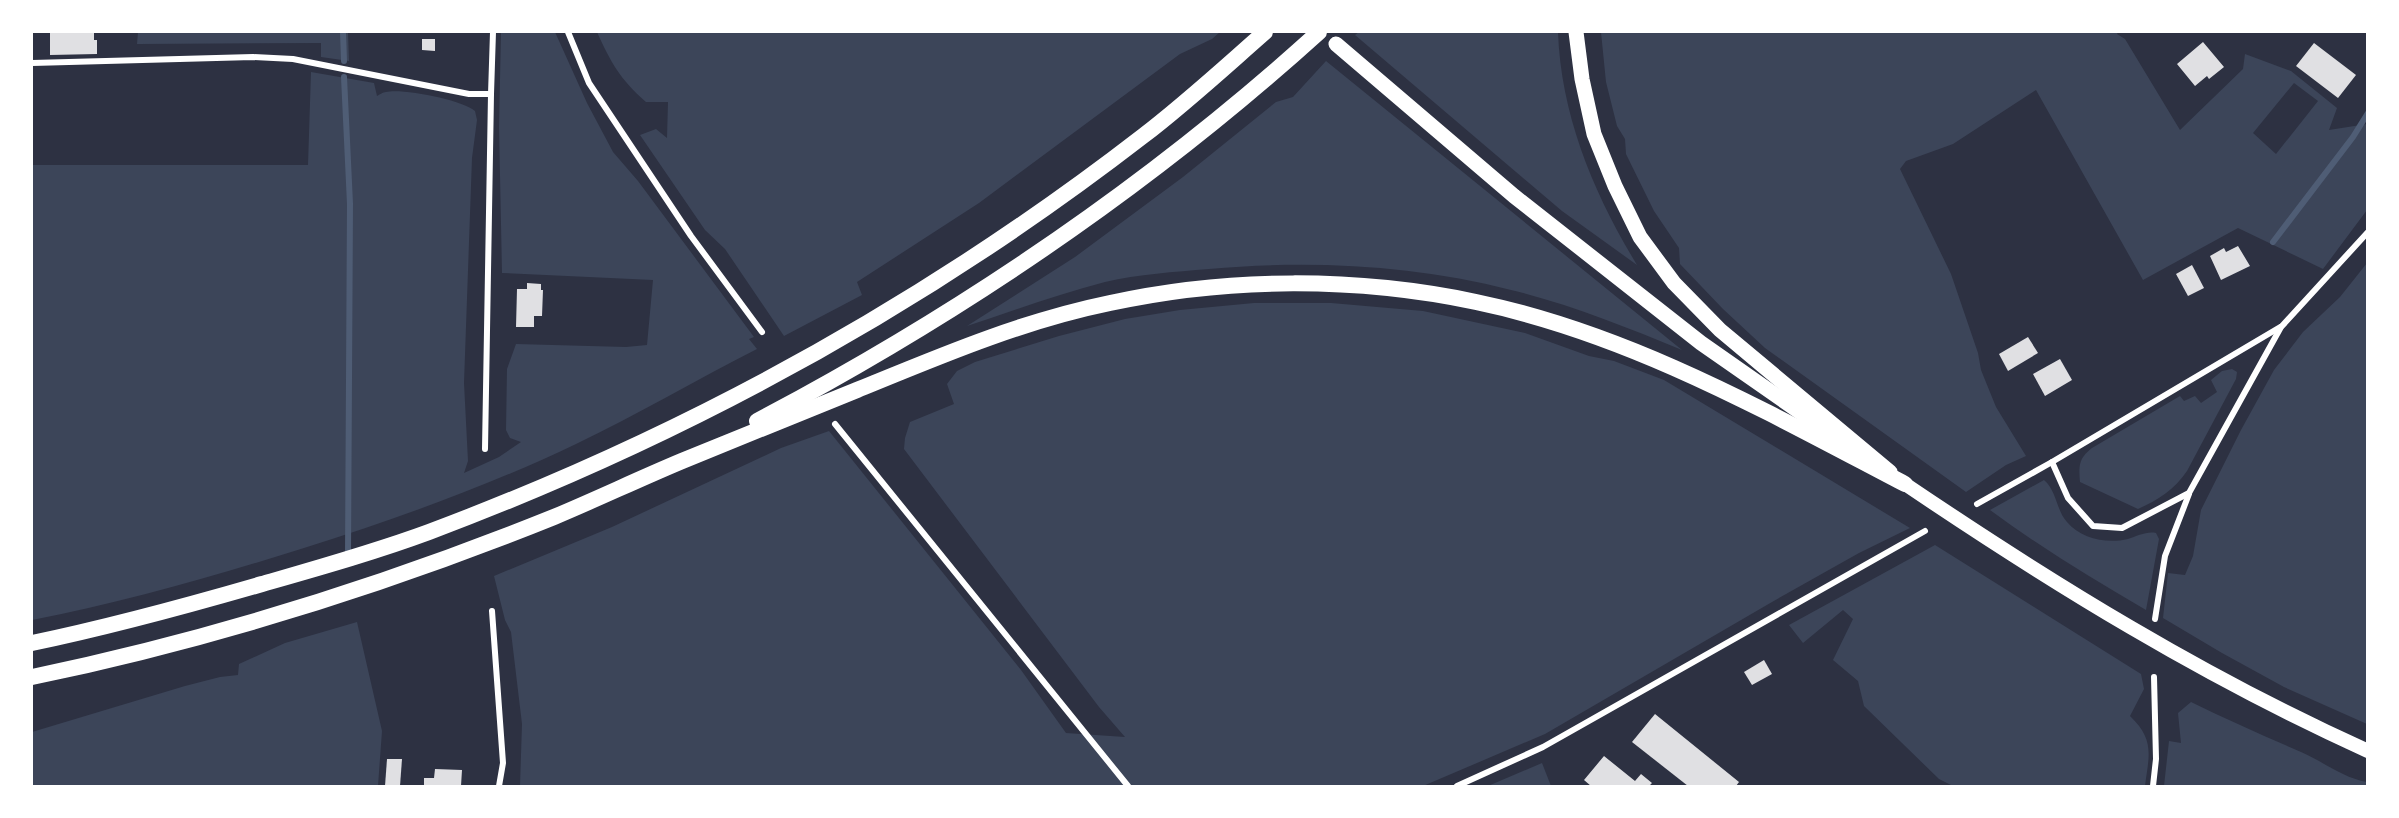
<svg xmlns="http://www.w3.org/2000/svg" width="2399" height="818" font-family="Overpass,sans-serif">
<rect width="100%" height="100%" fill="#2d3142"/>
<g fill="#3c4559" fill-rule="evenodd">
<path d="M138 32H348L349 61 321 57V43L137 44Z"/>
<path d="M501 32H555L587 103 613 152 638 181 754 337 749 339 757 349C696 380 637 415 576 444 488 486 396 519 304 548 215 576 124 602 32 620V165H308L311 72 374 83 377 96C379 95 383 92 386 92 402 88 463 100 475 111L477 120 472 158 464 383 468 461 464 473 499 457 521 442 510 438 506 430 507 369 516 344 626 347 647 345 653 280 502 273 499 127Z"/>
<path d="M597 32H1220L1212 39 1180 54 979 203 857 282 862 295 784 336 725 249 705 230 640 135 656 129 667 138 668 102H646C620 79 611 63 597 32Z"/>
<path d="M1359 32H1558C1561 116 1594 194 1637 265L1562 211 1355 35Z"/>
<path d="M1601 32H2118L2117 34 2125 39 2180 130 2243 69 2245 54 2291 71 2337 108 2329 130 2367 124V210L2323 269 2238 228 2143 280 2036 90 1953 144 1906 161 1900 169 1951 274 1978 353 1981 370 1996 407 2026 456 2006 465 1966 492 1765 348 1723 309 1680 264 1679 248 1654 211 1626 154 1625 139 1617 126 1606 82ZM2294 83 2318 101 2276 154 2253 133Z"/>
<path d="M1326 61 1682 350C1626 327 1569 304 1511 290 1413 265 1309 260 1209 269 1174 272 1139 274 1105 282 1058 294 1013 311 967 326L1075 257 1183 177 1276 102 1293 97Z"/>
<path d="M2367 263 2368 724H2367L2284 687 2222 653 2163 618 2168 573 2185 575 2193 556 2201 510 2241 430 2274 370 2303 332 2340 297Z"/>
<path d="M1254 303H1331L1423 311 1525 333 1589 356 1614 361 1664 380 1910 528 1859 553 1772 602 1545 734 1423 786H520L522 724 511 632 505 620 494 576 612 527 781 448 829 431 1021 670 1066 733 1125 737 1099 707 904 449 905 438 910 422 954 404 947 384 957 371 975 362 1059 336 1125 319 1180 310Z"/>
<path d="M2232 369 2237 372 2236 379 2187 471C2174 490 2158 500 2138 509L2080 482C2079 466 2078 459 2092 448L2180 396 2184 401 2195 396 2201 403 2217 392 2211 380 2222 371Z"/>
<path d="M2044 480C2057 491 2056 510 2067 522 2081 539 2107 544 2128 539 2137 536 2147 531 2156 533L2159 539 2146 610C2093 579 2040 547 1990 510Z"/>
<path d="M1935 545 2141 674 2144 689 2130 716C2155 740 2149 755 2145 786H1953L1939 779 1864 706 1858 681 1833 660 1853 619 1843 610 1803 643 1789 625Z"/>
<path d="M357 622 382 731 378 786H32V732L185 686 220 677 238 675 239 664 285 643Z"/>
<path d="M2191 702C2228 720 2264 736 2301 752 2324 762 2343 778 2367 782V786H2164L2169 741 2181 743 2178 713Z"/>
<path d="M1542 763 1551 786H1488Z"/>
</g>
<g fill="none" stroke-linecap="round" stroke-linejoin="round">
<g stroke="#4f5d75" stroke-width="6">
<path d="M343 32 344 61"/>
<path d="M344 77 350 204 348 556"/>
<path d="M2273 242 2353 137 2368 113"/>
</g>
</g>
<g fill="#e0e0e3">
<path d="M50 32H94V40H97V54L50 55Z"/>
<path d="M422 39H435V51L422 50Z"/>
<path d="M2203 42 2224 67 2209 79 2207 76 2195 86 2177 64Z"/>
<path d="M2314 43 2356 75 2338 98 2296 66Z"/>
<path d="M2238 246 2250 266 2221 280 2210 256 2224 248 2226 252Z"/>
<path d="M2192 265 2204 288 2188 296 2176 274Z"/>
<path d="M527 283 541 284V290H543L542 316H534V327H516L517 289H527Z"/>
<path d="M2028 337 2038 353 2008 371 1999 354Z"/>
<path d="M2060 359 2072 380 2045 396 2033 374Z"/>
<path d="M1764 660 1772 674 1752 685 1744 672Z"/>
<path d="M1655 714 1739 782 1736 786H1688L1632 742Z"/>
<path d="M1604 756 1635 781 1641 774 1652 783 1649 786H1591L1584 780Z"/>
<path d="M387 759H402L400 786H385Z"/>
<path d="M435 769 462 770 461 786H424V778H434Z"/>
</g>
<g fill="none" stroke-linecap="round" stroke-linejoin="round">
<g stroke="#fff" stroke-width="6">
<path d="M568 32 589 83 691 236 762 332"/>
<path d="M32 63 253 57 293 59 469 94H491L493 32"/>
<path d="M835 424 1128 786"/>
<path d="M485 449 491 94"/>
<path d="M2052 462 2068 498 2093 526 2122 528 2189 493 2281 327"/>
<path d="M1977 504 2052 462 2282 326 2368 232"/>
<path d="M492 611 503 763 499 786"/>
<path d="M2155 619 2165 556 2189 494"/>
<path d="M1457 786 1543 747 1925 531"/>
<path d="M2153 786 2156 759 2154 677"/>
</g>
<path stroke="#fff" stroke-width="14" d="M1905 484C2053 584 2204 677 2368 751"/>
<g stroke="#fff" stroke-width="15">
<path d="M1576 32 1582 79 1594 134 1615 186 1640 237 1674 283 1720 330 1890 472"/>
<path d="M1336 44 1514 196 1701 343 1860 454"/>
</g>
<g stroke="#fff" stroke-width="16">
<path d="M757 421C960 314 1149 186 1319 32"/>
<path d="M32 643C109 627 186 606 262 584 318 568 375 552 429 532 685 436 927 303 1143 136 1185 104 1225 67 1265 32"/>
<path d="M32 677C210 640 385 585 554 517 597 499 639 479 682 461 740 437 799 414 857 390 940 356 1022 321 1110 303 1229 277 1357 277 1476 302 1630 334 1767 412 1905 484"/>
</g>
</g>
<rect width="2399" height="818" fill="none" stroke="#ffffff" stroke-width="66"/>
</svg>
